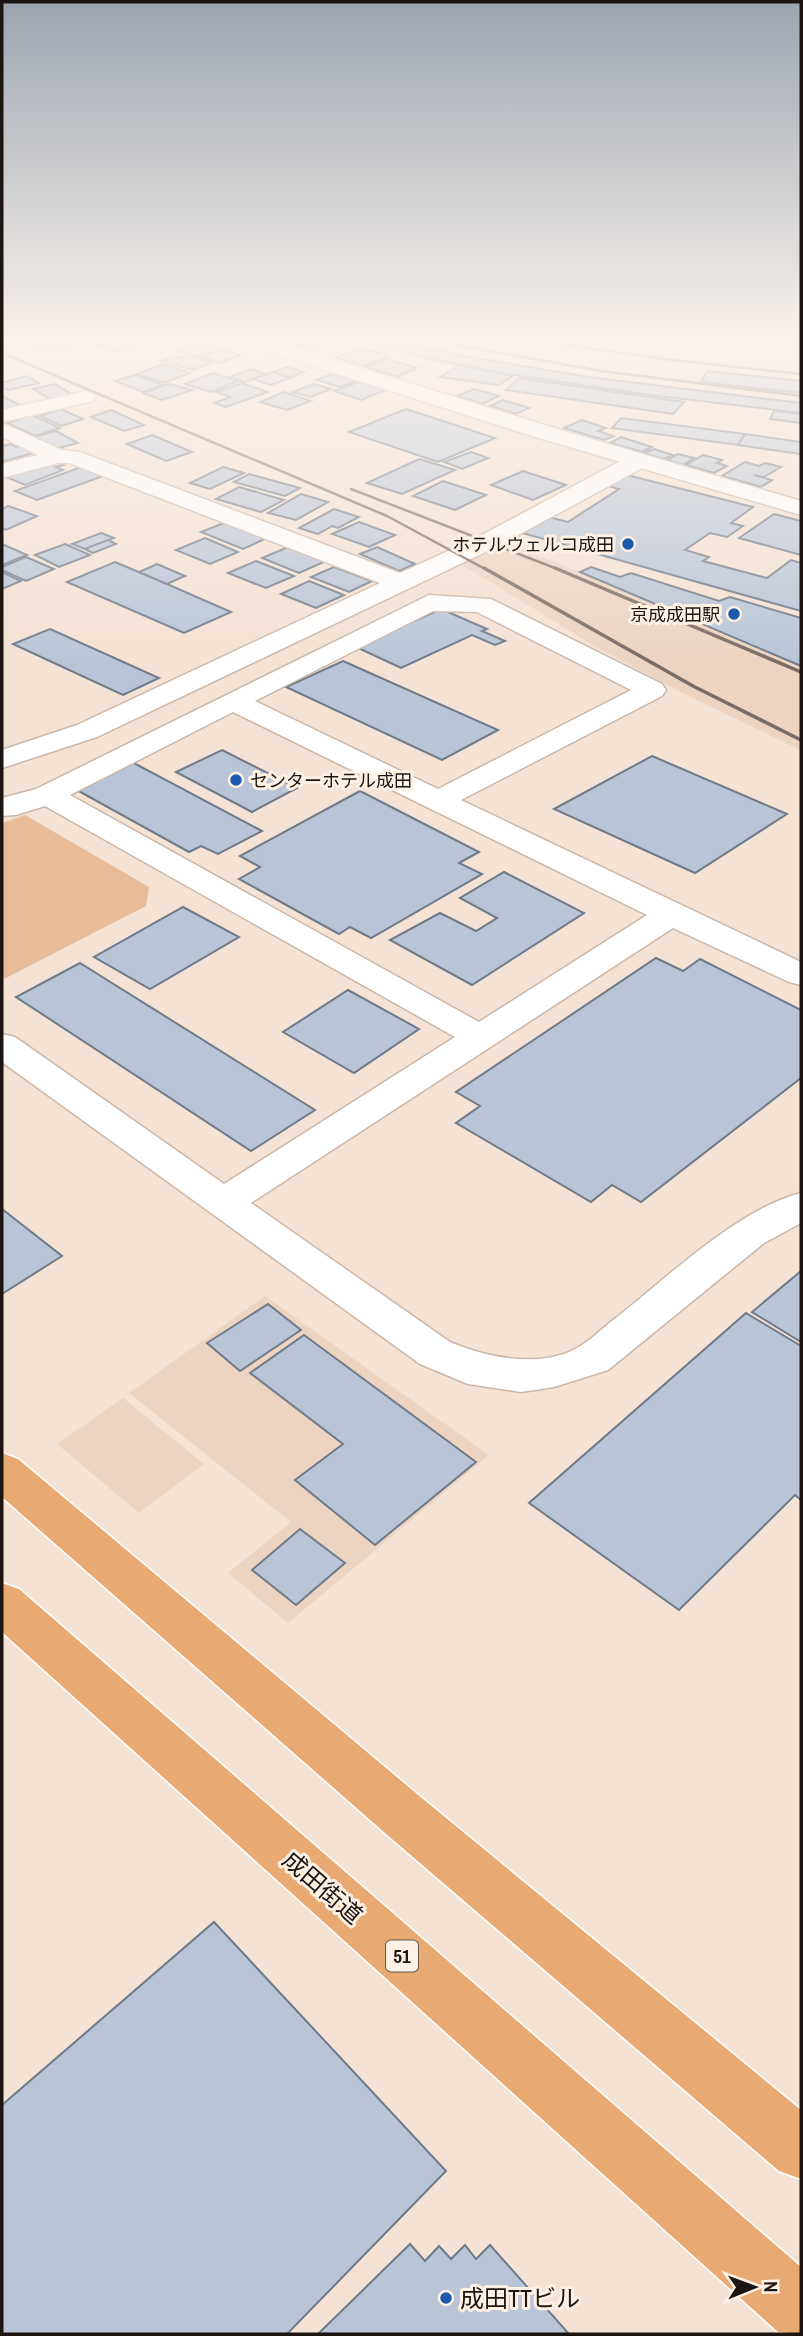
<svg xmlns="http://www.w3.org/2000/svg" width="803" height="2336" font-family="'Archivo Narrow','Noto Sans JP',sans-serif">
<rect width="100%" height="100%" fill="#f4e2d4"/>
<g fill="#edd4c1">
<path d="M500 541 580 572 591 567 620 577 631 573 718 601 730 597 801 618V750L682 693 591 644 456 561Z"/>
<path d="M265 1296 489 1455 288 1623 228 1573 291 1522 129 1393Z"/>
<path d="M123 1398 204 1464 139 1513 57 1444Z"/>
</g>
<path fill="#e8bc98" d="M25 815 149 887 146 906 2 980V823Z"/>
<g fill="#b9c5d6" stroke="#6f7a89" stroke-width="2">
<path d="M50 336H84L90 339 48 351 28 343Z"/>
<path d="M104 336H131L145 341 115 351 88 342Z"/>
<path d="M173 336H198L199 337 164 344 157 339Z"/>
<path d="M291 336H328L337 339 312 348 283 340Z"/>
<path d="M341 336H372L463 356 589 377 801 403V413L650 395 501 373 440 361Z"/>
<path d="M207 343 221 349 193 356 179 350Z"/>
<path d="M361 348 388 356 365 366 336 358Z"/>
<path d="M222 349 241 355 219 363 200 357Z"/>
<path d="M188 355 213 362 193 370 161 361 175 356 182 358Z"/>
<path d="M386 359 417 368 397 377 365 367Z"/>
<path d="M163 364 190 373 164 383 137 374Z"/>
<path d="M460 365 513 376 498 385 440 377Z"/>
<path d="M287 367 304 372 290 378 273 372Z"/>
<path d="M252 369 266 374 245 382 230 377Z"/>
<path d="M707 371 801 381V393L701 382Z"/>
<path d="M273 372 290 378 271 385 253 379Z"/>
<path d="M213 373 238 381 211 392 185 384Z"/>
<path d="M332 374 356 381 340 387 316 380Z"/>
<path d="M135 375 163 385 143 392 115 381Z"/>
<path d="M26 376 39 383 8 390 2 387V383Z"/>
<path d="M519 378 684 402 673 414 506 390Z"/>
<path d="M359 382 386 390 361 400 334 391Z"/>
<path d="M242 383 268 392 226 407 214 403 231 397 216 392Z"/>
<path d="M55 384 73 395 52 400 33 389Z"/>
<path d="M169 384 192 390 162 400 143 393Z"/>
<path d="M314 384 331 389 311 397 293 392Z"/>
<path d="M474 389 499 396 482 404 457 396Z"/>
<path d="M284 392 311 401 287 410 260 402Z"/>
<path d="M2 396 24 407 2 413Z"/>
<path d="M503 400 529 408 515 414 490 406Z"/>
<path d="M61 409 83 419 61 426 40 416Z"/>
<path d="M406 409 495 438 438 462 349 432Z"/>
<path d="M111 410 144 425 124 431 91 417Z"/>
<path d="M774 411 801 414V423L770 419Z"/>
<path d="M32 415 60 428 35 436 7 423Z"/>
<path d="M621 418 745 434 738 445 612 428Z"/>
<path d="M582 420 606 428 598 431 614 436 604 440 564 428Z"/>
<path d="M56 431 78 443 55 449 33 437Z"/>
<path d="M745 434 801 442V454L738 445Z"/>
<path d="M152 435 192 452 166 461 127 444Z"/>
<path d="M621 437 652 447 642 452 610 443Z"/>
<path d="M10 444 16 447 23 445 37 452 2 462V446Z"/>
<path d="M654 449 673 455 663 459 644 453Z"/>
<path d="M471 452 488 458 462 469 444 462Z"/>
<path d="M678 454 694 458 683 465 667 460Z"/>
<path d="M703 455 722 460 717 463 727 466 714 473 686 465Z"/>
<path d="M50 459 64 465 56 467 63 470 25 485 4 476Z"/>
<path d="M419 459 455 470 402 494 367 483Z"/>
<path d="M745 462 759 466 765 463 781 467 764 477 754 475 772 480 761 487 722 476Z"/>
<path d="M84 466 106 475 37 500 15 491Z"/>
<path d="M223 467 244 473 210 489 190 483Z"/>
<path d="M523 471 566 485 533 500 491 485Z"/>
<path d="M249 474 300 488 285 496 234 482Z"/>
<path d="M623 474 753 507 731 523 743 526 727 537 710 533 685 550 709 557 703 561 767 578 791 560 801 563V611L522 533 548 517 568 522 619 489 605 485Z"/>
<path d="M443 481 486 495 455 510 413 496Z"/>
<path d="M239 487 284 500 261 512 216 499Z"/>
<path d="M301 494 328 502 296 520 268 513Z"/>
<path d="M8 506 37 516 6 530 2 528V509Z"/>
<path d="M334 509 359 517 338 528 332 526 318 534 299 528Z"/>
<path d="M774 514 801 521V555L739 538Z"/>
<path d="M226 522 267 538 243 549 201 532Z"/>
<path d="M359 522 395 535 369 547 332 534Z"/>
<path d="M101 533 114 538 85 549 72 544Z"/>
<path d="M205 538 238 552 210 564 176 550Z"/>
<path d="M108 540 116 544 93 553 85 549Z"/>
<path d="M2 544 27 555 2 565Z"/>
<path d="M65 544 90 555 59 567 35 555Z"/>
<path d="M288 547 326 561 299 573 262 558Z"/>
<path d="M377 547 415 564 399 571 360 554Z"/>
<path d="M26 557 54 569 26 581 2 570V567Z"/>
<path d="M256 561 294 576 266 588 228 573Z"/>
<path d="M115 562 167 584 231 612 184 633 67 582Z"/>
<path d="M157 564 185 576 167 584 139 572Z"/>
<path d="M334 567 372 581 349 592 311 577Z"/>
<path d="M591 567 620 577 631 573 719 601 730 597 801 618V666L580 572Z"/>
<path d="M2 572 21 581 2 589Z"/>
<path d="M309 581 344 595 316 608 281 594Z"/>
<path d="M441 609 487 629 482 631 505 641 495 645 472 635 401 668 356 647Z"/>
<path d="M50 629 159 678 123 695 13 644Z"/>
<path d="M343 661 498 730 442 760 286 687Z"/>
<path d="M222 750 297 788 252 812 176 772Z"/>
<path d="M652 756 787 814 695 873 554 809Z"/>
<path d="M132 762 262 831 218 854 201 846 189 852 75 789Z"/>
<path d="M360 791 479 852 459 863 482 874 371 938 350 927 339 934 239 879 260 867 240 856Z"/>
<path d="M504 872 584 913 472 985 390 940 440 913 476 931 497 918 460 898Z"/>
<path d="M183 907 239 937 150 989 94 957Z"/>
<path d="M656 958 683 971 700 959 801 1010V1078L641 1202 612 1185 591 1202 456 1123 480 1106 456 1092Z"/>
<path d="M80 963 315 1110 251 1151 16 997Z"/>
<path d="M348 990 419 1029 354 1073 283 1032Z"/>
<path d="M2 1209 62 1256 2 1294Z"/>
<path d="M801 1271V1342L752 1312Z"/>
<path d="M268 1304 301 1330 240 1371 207 1343Z"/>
<path d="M746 1313 801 1346V1500L795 1495 679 1610 529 1503Z"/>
<path d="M304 1335 476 1462 375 1545 295 1480 343 1444 250 1373Z"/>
<path d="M300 1529 345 1563 296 1605 252 1570Z"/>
<path d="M214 1922 446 2171 287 2334H2V2105Z"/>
<path d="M410 2244 425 2261 439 2246 451 2259 465 2245 476 2259 490 2245 569 2334H318Z"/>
</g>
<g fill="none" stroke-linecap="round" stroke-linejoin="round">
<g stroke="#c9b7aa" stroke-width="3">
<g id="minor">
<path d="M86 391 93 393 96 397 93 401 2 422V410Z"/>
<path d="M2 423 62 450 80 452 400 573 478 537 630 456H646L649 461 646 466 496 547 97 737 2 768V750L77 725 380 583 69 463H58L2 478V464L38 455 2 437Z"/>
<path d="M429 595 491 599 662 684 666 690 662 696 461 800 801 962V985L789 982 673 928 251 1203 450 1342C487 1358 542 1369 579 1347 592 1339 604 1327 617 1317 668 1277 738 1209 801 1193V1223L764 1243 608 1370 554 1387 521 1392 468 1384 420 1364 2 1062V1034L15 1037 224 1184 455 1037 45 806 16 815 2 816V798L36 789ZM433 611 477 612 631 690 438 789 255 701ZM233 712 647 915 479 1022 70 795Z"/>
</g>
</g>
<g stroke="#c9b7aa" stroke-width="3">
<path id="tertiary" d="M229 336H259L548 426 801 501V515L532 436 231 340Z"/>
</g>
<g stroke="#fff" stroke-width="3">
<g id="trunk">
<path d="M2 1453 18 1459 423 1799 801 2110V2179L779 2171 385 1833 2 1497Z"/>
<path d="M2 1583 19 1589 801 2267V2334L778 2332 2 1632Z"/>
</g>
</g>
<use href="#minor" fill="#fff" fill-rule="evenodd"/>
<use href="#tertiary" fill="#fff" fill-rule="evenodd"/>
<use href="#trunk" fill="#e8aa72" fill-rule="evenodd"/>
<g stroke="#786c64" stroke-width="2.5">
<path d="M405 336 601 371 801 396"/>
<path d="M503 336 672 360 801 374"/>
<path d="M2 353 387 516 487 570"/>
<path d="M351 489 560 570"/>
</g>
<g stroke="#786c64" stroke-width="3.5">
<path d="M484 568 693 686 801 740"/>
<path d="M555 568 801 672"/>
</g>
</g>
<linearGradient id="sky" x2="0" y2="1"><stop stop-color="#9ca5b0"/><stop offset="0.51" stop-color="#faf2ec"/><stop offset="1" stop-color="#faf2ec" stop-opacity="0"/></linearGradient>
<rect width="803" height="663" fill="url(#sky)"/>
<g fill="#1c5aab" stroke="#fff0e4" stroke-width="2.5">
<circle cx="628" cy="544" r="7"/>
<circle cx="734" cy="614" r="7"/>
<circle cx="236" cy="780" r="7"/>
<circle cx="446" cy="2298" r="7"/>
</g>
<g text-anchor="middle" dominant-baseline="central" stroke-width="6" stroke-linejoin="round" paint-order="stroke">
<g font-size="18" fill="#1c1511" stroke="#fff0e4" text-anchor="end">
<text x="614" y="544">ホテルウェルコ成田</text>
<text x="720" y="614">京成成田駅</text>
<text x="250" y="780" text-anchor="start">センターホテル成田</text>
</g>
<rect fill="#fff0e4" stroke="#605750" stroke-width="2" x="386" y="1940.5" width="32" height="31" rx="5"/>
<g font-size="19" font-weight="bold" fill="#1c1511">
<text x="402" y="1956">51</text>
</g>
<g font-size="24" fill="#1c1511" stroke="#fff0e4">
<text transform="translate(323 1887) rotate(41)">成田街道</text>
</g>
<g font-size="24" fill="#1c1511" stroke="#fff0e4" text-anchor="start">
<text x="460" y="2298">成田TTビル</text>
</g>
</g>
<rect width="803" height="2336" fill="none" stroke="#1c1511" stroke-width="7"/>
<g transform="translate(754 2287) rotate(89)" stroke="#fff0e4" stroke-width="5" paint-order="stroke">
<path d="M0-5L12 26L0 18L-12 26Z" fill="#1c1511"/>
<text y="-10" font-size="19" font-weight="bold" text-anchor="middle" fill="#1c1511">N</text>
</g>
</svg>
